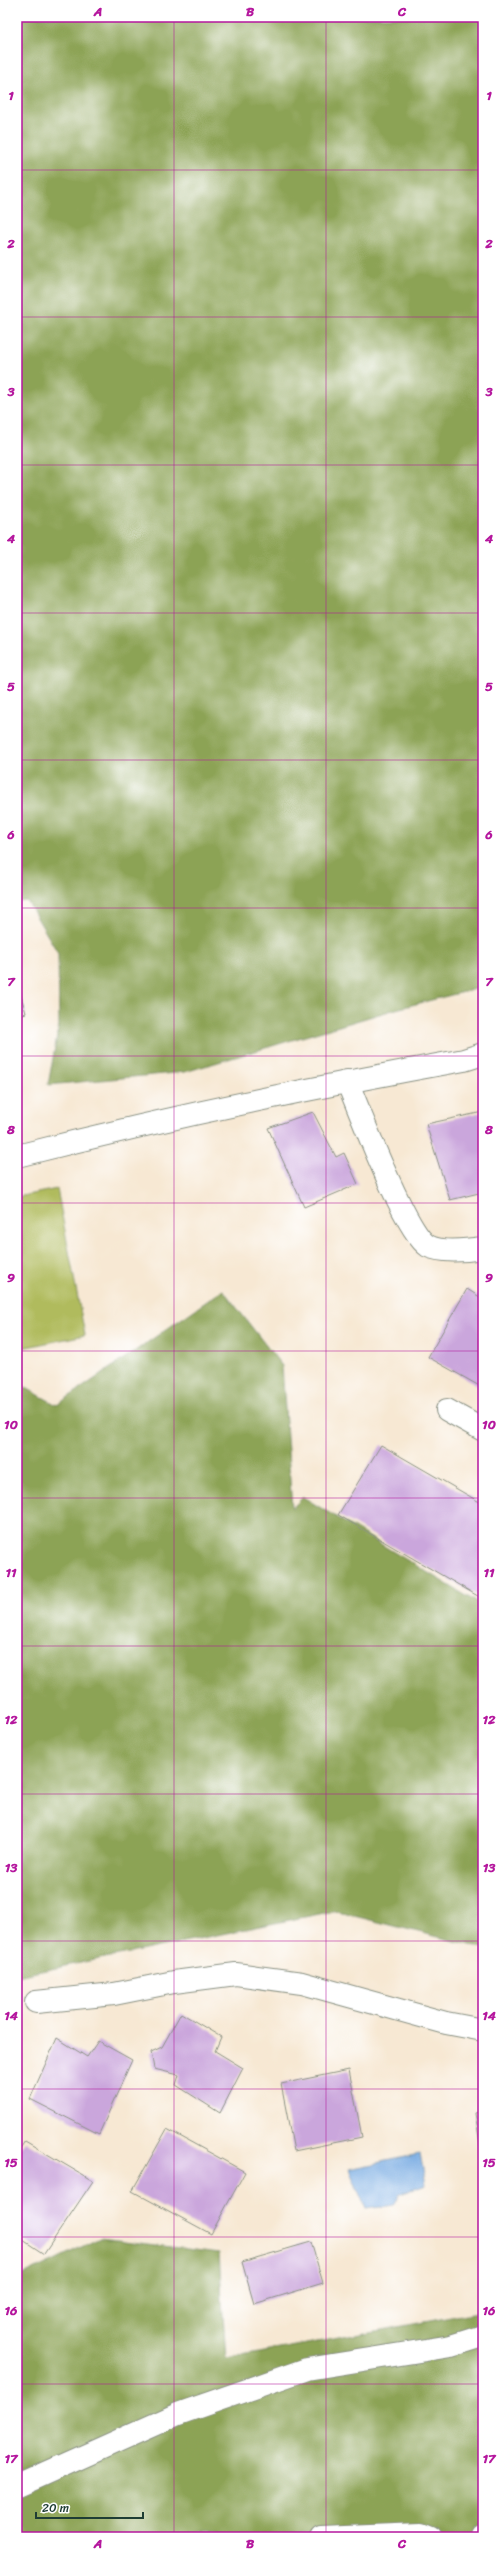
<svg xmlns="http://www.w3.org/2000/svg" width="500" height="2554" font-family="Sriracha,sans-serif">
<rect width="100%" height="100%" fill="#fff"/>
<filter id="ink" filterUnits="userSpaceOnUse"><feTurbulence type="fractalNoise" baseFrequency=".025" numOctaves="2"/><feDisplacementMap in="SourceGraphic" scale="8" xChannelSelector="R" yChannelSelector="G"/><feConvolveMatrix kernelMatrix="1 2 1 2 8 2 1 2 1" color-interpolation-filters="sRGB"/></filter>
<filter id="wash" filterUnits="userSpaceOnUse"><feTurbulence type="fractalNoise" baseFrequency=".012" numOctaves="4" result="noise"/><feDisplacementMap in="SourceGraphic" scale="16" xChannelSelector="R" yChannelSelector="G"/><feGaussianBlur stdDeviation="0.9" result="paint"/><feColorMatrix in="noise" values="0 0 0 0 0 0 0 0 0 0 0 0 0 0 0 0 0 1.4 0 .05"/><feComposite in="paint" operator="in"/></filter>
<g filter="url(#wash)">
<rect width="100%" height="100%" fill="#f7e8d3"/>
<path fill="#b0bb5d" stroke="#687c48" d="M57 1189 85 1335 17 1349V1197Z"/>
<g fill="#8ca354" stroke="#567044">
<path d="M17 17H483V987L396 1009 185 1072 48 1085 59 1025 58 953 27 901 17 902Z"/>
<path d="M223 1290 282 1366 292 1508 303 1497 483 1606V1948L334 1911 17 1976V1383L57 1405Z"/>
<path d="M100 2238 219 2253 226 2359 483 2311V2537H17V2278Z"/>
</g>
<path fill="#74a9e1" stroke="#4a738a" d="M420 2154 426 2184 400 2193 394 2205 366 2209 349 2169Z"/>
<g id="blocks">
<g fill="#caa6dc">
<path d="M17 982 26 1013 17 1016Z"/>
<path d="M313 1112 336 1157 344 1153 358 1184 304 1207 268 1128Z"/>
<path d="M483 1112V1192L450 1200 426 1124Z"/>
<path d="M467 1289 483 1299V1388L428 1357Z"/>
<path d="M381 1445 483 1504V1599L338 1515Z"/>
<path d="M181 2013 221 2037 215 2051 243 2068 220 2113 176 2085 179 2075 154 2069 151 2052 162 2047Z"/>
<path d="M57 2038 87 2057 98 2041 132 2060 99 2134 30 2099Z"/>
<path d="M349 2070 362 2137 294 2151 281 2084Z"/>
<path d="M483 2111V2157H482L475 2113Z"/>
<path d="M167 2129 245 2172 211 2234 132 2191Z"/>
<path d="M25 2141 93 2181 44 2254 17 2236V2153Z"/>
<path d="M481 2220H483V2249H482Z"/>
<path d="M311 2242 323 2283 254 2304 242 2262Z"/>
</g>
</g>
</g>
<g filter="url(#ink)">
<use href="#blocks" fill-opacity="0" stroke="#8b9284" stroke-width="1"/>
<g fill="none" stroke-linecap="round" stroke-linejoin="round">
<g stroke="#8b9284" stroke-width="24">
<g id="minor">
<path d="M347 1081C360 1112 405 1232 428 1246 441 1253 469 1250 483 1248"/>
<path d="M17 1156C165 1118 314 1087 464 1060L483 1054"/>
<path d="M447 1410 483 1430"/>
<path d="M36 2002 114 1994 174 1982 236 1974 302 1983 446 2023 483 2030"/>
<path d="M17 2486 178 2414 307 2369 451 2346 483 2336"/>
<path d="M321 2537 420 2533 430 2537"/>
<path d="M482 2537H483"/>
</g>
</g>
<use href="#minor" stroke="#fff" stroke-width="22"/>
</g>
</g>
<path fill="none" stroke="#b5179e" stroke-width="1" stroke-opacity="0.55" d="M174 17V2537M326 17V2537M17 170H483M17 317H483M17 465H483M17 613H483M17 760H483M17 908H483M17 1056H483M17 1203H483M17 1351H483M17 1498H483M17 1646H483M17 1794H483M17 1941H483M17 2089H483M17 2237H483M17 2384H483"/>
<rect width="500" height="2554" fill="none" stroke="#fff" stroke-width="44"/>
<path d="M36 2512v6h107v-6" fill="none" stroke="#1f3d34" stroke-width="2"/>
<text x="42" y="2512" font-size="12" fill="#1f3d34" stroke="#ffffff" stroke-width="3" paint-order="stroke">20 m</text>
<rect x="22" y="22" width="456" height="2510" fill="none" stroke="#b5179e" stroke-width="1.5"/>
<g font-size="13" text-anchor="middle" font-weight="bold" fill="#b5179e">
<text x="98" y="16">A</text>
<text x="250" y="16">B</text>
<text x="402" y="16">C</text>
<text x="11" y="100">1</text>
<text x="489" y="100">1</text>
<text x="11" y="248">2</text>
<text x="489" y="248">2</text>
<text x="11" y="396">3</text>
<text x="489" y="396">3</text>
<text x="11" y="543">4</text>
<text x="489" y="543">4</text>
<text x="11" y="691">5</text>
<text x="489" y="691">5</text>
<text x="11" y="839">6</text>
<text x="489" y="839">6</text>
<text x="11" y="986">7</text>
<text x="489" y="986">7</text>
<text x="11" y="1134">8</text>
<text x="489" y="1134">8</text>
<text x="11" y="1282">9</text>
<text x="489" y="1282">9</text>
<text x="11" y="1429">10</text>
<text x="489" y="1429">10</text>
<text x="11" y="1577">11</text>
<text x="489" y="1577">11</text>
<text x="11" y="1724">12</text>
<text x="489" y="1724">12</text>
<text x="11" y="1872">13</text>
<text x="489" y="1872">13</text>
<text x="11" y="2020">14</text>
<text x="489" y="2020">14</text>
<text x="11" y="2167">15</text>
<text x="489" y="2167">15</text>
<text x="11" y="2315">16</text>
<text x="489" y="2315">16</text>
<text x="11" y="2463">17</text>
<text x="489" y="2463">17</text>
<text x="98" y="2548">A</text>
<text x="250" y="2548">B</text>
<text x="402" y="2548">C</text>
</g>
</svg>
